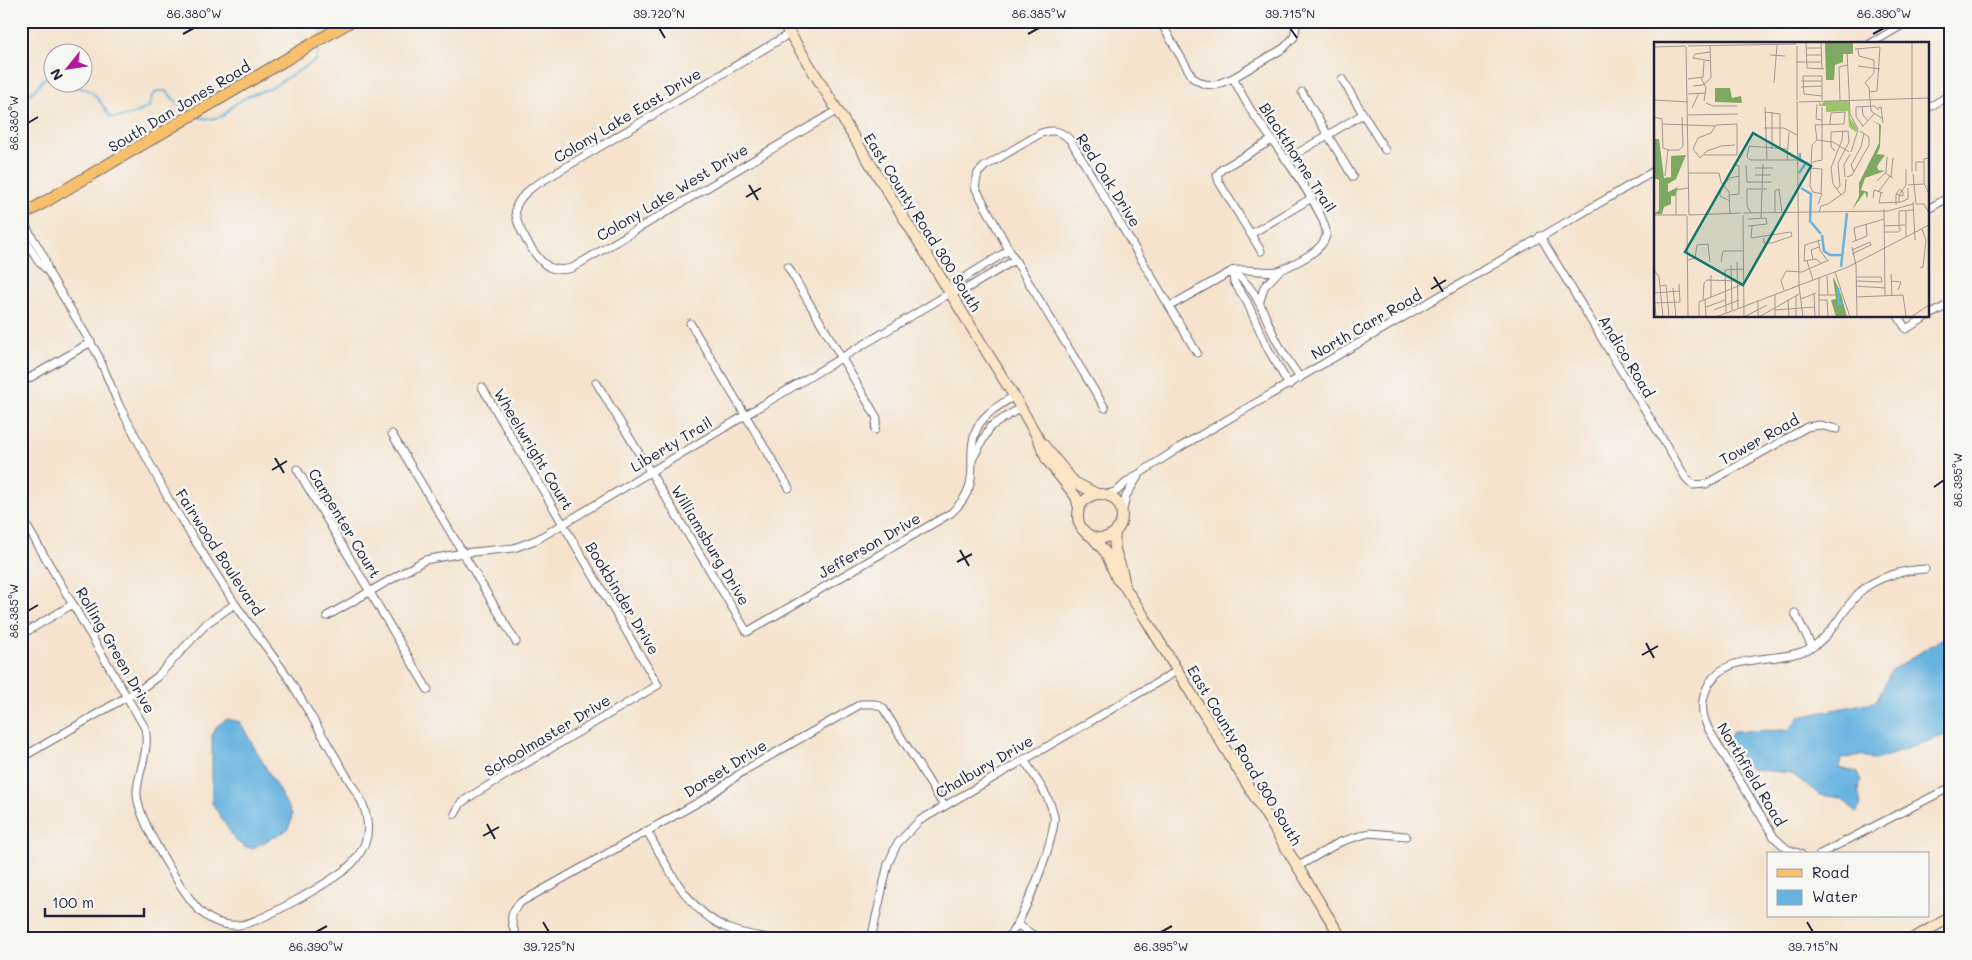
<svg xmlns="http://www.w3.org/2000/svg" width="1972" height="960" font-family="Mali,sans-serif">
<rect width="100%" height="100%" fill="#f6f6f2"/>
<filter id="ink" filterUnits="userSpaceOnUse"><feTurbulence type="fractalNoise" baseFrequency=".02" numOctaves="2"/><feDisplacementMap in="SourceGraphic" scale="10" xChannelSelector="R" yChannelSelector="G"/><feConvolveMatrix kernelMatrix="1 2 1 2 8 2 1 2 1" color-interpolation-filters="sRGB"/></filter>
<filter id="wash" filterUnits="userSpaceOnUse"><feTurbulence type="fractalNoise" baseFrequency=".0096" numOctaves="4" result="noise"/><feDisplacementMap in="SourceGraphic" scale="20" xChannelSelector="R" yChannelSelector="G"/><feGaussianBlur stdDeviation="1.12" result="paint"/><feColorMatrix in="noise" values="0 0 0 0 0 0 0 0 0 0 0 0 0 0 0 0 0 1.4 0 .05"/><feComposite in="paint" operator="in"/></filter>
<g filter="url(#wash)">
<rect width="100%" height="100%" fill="#f5e3cd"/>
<g fill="#66b3e0" stroke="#446a8e">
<path d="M1951 633V733L1876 760 1860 755 1841 759 1839 768 1857 772 1861 781 1858 789 1861 805 1856 813 1842 798 1820 795 1791 773 1751 769 1738 759 1728 741 1733 731 1789 730 1799 717 1877 701 1891 671Z"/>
<path d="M227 719 240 722 292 814 291 822 287 830 253 848 244 847 235 840 212 803V735L217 726Z"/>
</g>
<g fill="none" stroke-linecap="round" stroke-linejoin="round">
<g stroke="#66b3e0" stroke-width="2">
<path d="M322 33 323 24 326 21"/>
<path d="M61 82 68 89C91 83 99 99 110 117 122 119 138 113 149 107L152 96 158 91H166L187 113"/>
<path d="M21 91 31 93C40 87 41 77 52 74"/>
<path d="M21 110 25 120 21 126"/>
<path d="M196 117 211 119 223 116 232 106 250 95 269 89 316 60 320 45"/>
</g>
</g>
</g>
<g filter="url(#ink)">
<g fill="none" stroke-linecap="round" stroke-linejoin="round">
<g stroke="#6c666e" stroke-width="9">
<g id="street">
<path d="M1160 21 1193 78 1204 84 1215 85 1233 78 1284 48 1294 37 1297 21"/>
<path d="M789 34 534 186C526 192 519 198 516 207 512 222 536 260 549 267 557 271 564 270 572 268L836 111"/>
<path d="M1870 44 1909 21"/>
<path d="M1342 79 1385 150"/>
<path d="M1302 92 1353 177"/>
<path d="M1928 108 1951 94"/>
<path d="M1286 160 1363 114"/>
<path d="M1928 209 1951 196"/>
<path d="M21 218 44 257 49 273 98 355 119 405 169 500 235 604 288 677 362 802C367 815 370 830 365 843 361 852 355 862 347 868 330 882 259 924 239 925 224 927 208 920 198 909 181 889 135 817 137 791 139 768 150 751 145 728L21 516"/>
<path d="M21 233 38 261 48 271"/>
<path d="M1251 234 1310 199"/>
<path d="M1540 236 1686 478 1693 485 1706 484 1807 427 1819 425 1837 429"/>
<path d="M1261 251 1219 182 1217 175 1222 169 1272 140"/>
<path d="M788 267 877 418 875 430"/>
<path d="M1232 271C1261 291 1263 317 1279 345 1285 357 1293 367 1300 378"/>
<path d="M1232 271 1234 282 1247 302 1268 349 1289 385"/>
<path d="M950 293 964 290 1015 260"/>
<path d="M1260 301 1264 287 1279 271"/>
<path d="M1170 306 1232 271C1246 267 1270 275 1281 270 1295 263 1322 252 1326 236 1330 215 1266 132 1252 112 1245 101 1239 89 1233 78"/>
<path d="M1898 316 1906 329 1928 316"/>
<path d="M1928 316 1951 303"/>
<path d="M690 323 789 488"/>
<path d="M596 382 747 632 951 513C988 480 960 456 980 423 988 411 1002 404 1014 396"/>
<path d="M21 383 91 342"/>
<path d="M1105 408 1009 250 975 187 978 173 984 167 1041 133C1054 129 1062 131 1071 141L1197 353"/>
<path d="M392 434 516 642"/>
<path d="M973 458 990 427 1020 408"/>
<path d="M297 469 428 690"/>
<path d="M1105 495 1117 491 1128 481 1182 446 1656 170"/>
<path d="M1122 514 1126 496 1139 475"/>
<path d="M1795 613 1812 647"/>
<path d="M327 616 425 560 463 553 514 548 538 539 950 293 959 281 1009 250"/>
<path d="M21 635 73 604"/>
<path d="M21 758 142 688 157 677 207 623 235 604"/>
<path d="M455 814 461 803 474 794 658 685 482 387"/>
<path d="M647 831C668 867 686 910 727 928 741 934 758 936 773 939"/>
<path d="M1801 854 1787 849 1774 837 1709 730C1702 717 1700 704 1706 690 1723 647 1782 667 1814 646 1833 633 1843 610 1858 594 1874 577 1904 570 1925 569"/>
<path d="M1820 854 1951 787"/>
<path d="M1297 867 1340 842 1369 833 1406 836"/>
<path d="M1017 924 1039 939"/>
<path d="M518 939C511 924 507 914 521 902L706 798 745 770 861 704H875L883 708 944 806"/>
<path d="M871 939 888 864 897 844 919 821 1177 671"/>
<path d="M1006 939C1021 928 1057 835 1054 816 1050 796 1034 777 1024 759"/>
</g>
</g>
<g stroke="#6c666e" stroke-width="12">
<g id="secondary">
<path d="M782 21 1014 396 1038 438 1047 460 1076 497 1079 508"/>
<path d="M1042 443 1074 482 1097 494"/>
<circle cx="1100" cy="516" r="22"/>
<path d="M1115 533C1111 555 1125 567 1124 586"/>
<path d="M1093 538 1106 553 1117 579 1124 586 1145 618 1342 939"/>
<path d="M1912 939 1951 917"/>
</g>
</g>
<g stroke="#6c666e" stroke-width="13">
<path id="primary" d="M21 216 351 21"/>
</g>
<use href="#street" stroke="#fff" stroke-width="7"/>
<use href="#secondary" stroke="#fce5c4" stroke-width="10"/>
<use href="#primary" stroke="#f8bf6c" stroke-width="11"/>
</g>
</g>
<path fill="none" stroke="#22223b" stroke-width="2" d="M659 28 665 38M1290 28 1297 38M183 34 194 28M1028 34 1039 28M1873 34 1884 28M28 123 38 117M749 185 758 200M746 197 761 188M1434 277 1443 292M1431 289 1446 280M275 458 284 473M272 470 287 461M1934 487 1944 480M960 550 969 566M957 562 972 554M28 611 38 605M1646 643 1654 658M1642 655 1658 646M487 824 495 839M483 836 499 827M543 922 549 932M1807 922 1813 932M316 932 327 926M1161 932 1172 926"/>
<g text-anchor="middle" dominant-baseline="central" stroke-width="5" stroke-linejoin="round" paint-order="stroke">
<g font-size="15" fill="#22223b" stroke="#f6f6f2">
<text transform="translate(179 106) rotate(-31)">South Dan Jones Road</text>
<text transform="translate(627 115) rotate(-31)">Colony Lake East Drive</text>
<text transform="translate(1298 157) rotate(57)">Blackthorne Trail</text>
<text transform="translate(1109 180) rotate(58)">Red Oak Drive</text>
<text transform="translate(672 192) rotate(-31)">Colony Lake West Drive</text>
<text transform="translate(923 222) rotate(58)">East County Road 300 South</text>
<text transform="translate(1366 324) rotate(-30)">North Carr Road</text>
<text transform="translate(1627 356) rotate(59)">Andico Road</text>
<text transform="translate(1759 439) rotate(-29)">Tower Road</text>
<text transform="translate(671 444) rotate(-31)">Liberty Trail</text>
<text transform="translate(534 449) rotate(59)">Wheelwright Court</text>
<text transform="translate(345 523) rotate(59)">Carpenter Court</text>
<text transform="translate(711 545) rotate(59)">Williamsburg Drive</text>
<text transform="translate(869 545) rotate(-30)">Jefferson Drive</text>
<text transform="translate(220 552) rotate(57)">Fairwood Boulevard</text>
<text transform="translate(623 598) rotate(59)">Bookbinder Drive</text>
<text transform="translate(116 650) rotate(60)">Rolling Green Drive</text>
<text transform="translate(547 735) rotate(-31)">Schoolmaster Drive</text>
<text transform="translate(1245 755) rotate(59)">East County Road 300 South</text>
<text transform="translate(984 766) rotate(-30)">Chalbury Drive</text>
<text transform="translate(725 768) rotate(-32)">Dorset Drive</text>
<text transform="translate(1752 774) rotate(59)">Northfield Road</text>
</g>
</g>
<g transform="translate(1654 42)">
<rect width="275" height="275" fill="#f5e3cd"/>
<path d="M165 59 167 63 170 59H195L196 76 204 87 202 90 195 85 194 69 172 70V64H165Z" fill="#9dc36e"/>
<path d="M199 0V12H189V20L181 23 180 38H172L171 1ZM61 46H76L78 56 87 54 88 61 61 60ZM218 78 227 83 226 105 223 112 231 113 223 124 224 128 231 129 211 136 207 148 214 150 213 157 211 150 198 168 205 154V141L225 101V83ZM0 97H5L10 136 17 135V114L32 113 22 137 14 142V150L24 145 21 154H17V162L10 165 8 172H0L5 168V138L0 136ZM179 236H180L187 252 193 275H182L177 258 182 257Z" fill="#7ea961"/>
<path fill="none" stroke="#66b3e0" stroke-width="2.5" d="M145 131 152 121 146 118V111M147 146 157 152 156 179 167 192M168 193 170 209 176 213H188M187 225 193 171M184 246 185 262 189 261"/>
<path fill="none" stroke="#a19693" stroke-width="1" d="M152 0 153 26 170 27M167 0 168 27M258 0V130M34 4 142 2M0 5 32 4M32 5 35 173M152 6H168M201 7 226 5 223 49 215 50M204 7 205 14 220 18V31L211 41 215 46 217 69 229 77M193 8 196 72 204 87M56 10 41 12 39 16 57 19M116 13 131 14M152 13H168M179 14V8H198M143 20H168M204 24 226 27M47 36 52 46 50 59M34 37 49 35 50 19M147 39H168M120 41 123 3M39 44 49 43 57 36 56 4M147 45 168 44M34 52 51 51M168 54 150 52 149 34H168V58M0 58 34 60M143 58V4M186 58 185 25 194 23M143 59 145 244M145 60 275 56M52 61 59 64H83M163 62 162 77 168 78M208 64 209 73 214 79M111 65 113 117M38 66 45 51M224 66 227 65 229 81M111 70 126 72V107M34 73 84 72M0 75 8 77 9 106 14 108M9 82 61 84M161 82 163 98M176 82 177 71 192 70M162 83 190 82 191 70M209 84 202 75V65L220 64 225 68M208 85 220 72M110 86H130L143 93M163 98 158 103 156 144 159 150 168 152 164 162M163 98 179 100 195 110M39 107 44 96 57 91 62 83 83 82V113H50M39 107 46 116 53 109 67 104 81 103M118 107V70M133 107 95 104 93 115 96 118H144M14 108H25L29 104 28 75M181 109 177 105V90L194 89 195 100 184 121 186 144 183 147M197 110 204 88M275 116 270 117V141L275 152M133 118 135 90M158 120 168 118V65M92 123 93 140H117M101 126H119M156 126 168 127 167 151M262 129V120H270M200 130 197 123 207 105 210 91M34 131H65L67 140 75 150 76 172M232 131 233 115M259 132 262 162M101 133H117M11 134 14 108M191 135 190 123 196 112M193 135 198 133 215 103V95L206 89M237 135 239 116M223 139 231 131 239 136M254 143 270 142M225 149 236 134M227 150 225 161 247 160 254 157V146M76 153 85 152V124L82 123M187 153 179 142 177 126 188 98 189 89M219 156 220 148 229 151M76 159 66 154V147L76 136 85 134M259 160 261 198M245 161V153L252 143V127M262 162H270L275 171M242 163V152L246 147 249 150V154L242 152M230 167 231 254M252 168V195M165 170 167 164 174 162 191 150 192 137M89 171 234 169 259 162M97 171 93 164V147H113M121 171V149L125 147 128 171M0 173H33M22 173V148L34 146M35 173 87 171M89 173 90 275M33 174 34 275M107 176 109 122M94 177 112 176 113 182 94 184M98 184 97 196 137 190 138 194M230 184 251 183M245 187V169L259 168M230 190H245L247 186M110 196V201H118L138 194M164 198 166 208 173 218M202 199 200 186 230 177M198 200 213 194 212 182M198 205 202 223 203 275M198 208 216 200 217 203 198 212M159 217 157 208 165 205M34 218 41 216 43 203 54 202 56 220M150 219 151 203 167 198M150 219 162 217 167 221M153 219 159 238M67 220 69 209H89M83 220 84 266M77 223 78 268M266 226 269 225 272 198 268 187M0 228 5 235 9 275M181 230 196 275M237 232 238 254M57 233V255M173 234 174 253M202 235H227L228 240 202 239M237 239 247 240 244 248M6 244 12 243 15 275M145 244 149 275M202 244 231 246M19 246 22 275M138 246 194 225 275 183M130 248 127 239 132 229 148 230 175 218M0 251 25 249M160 251 161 275M0 252 2 275M121 253V275M164 253H182M142 254V275M202 255 249 253 252 275M51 257 52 275M147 257 162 251M49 258 50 241 53 238 84 239M104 258V275M134 258 135 275M165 258H173L174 275M0 261 26 260 25 242M52 265 71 258M60 268 85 258M121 268 161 265M72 271 71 228 89 227M45 275V260L89 242M62 275 141 245M90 275 113 263M105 275 145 252M165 275V236M257 275 275 263"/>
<path fill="#0f766e" fill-opacity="0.15" stroke="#0f766e" stroke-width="2.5" d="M99 91 157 124 89 243 31 210Z"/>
<rect width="275" height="275" fill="none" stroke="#22223b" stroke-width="2.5"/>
</g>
<rect width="1972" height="960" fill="none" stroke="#f6f6f2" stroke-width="55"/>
<rect x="1767" y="852" width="162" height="65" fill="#f6f6f2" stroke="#a1a1a9"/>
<rect x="1777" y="869" width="25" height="8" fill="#f8bf6c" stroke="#a1a1a9"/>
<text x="1812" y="878" font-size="15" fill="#22223b">Road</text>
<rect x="1777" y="890" width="25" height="15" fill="#66b3e0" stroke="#a1a1a9"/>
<text x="1812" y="902" font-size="15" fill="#22223b">Water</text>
<g transform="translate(68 68) rotate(240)"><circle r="24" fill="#f6f6f2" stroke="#a1a1a9"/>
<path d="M0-4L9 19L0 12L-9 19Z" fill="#b5179e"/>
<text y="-8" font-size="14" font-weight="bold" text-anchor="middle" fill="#22223b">N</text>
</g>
<path d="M45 908v8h99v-8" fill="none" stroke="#22223b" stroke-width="2.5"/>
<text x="52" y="908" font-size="15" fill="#22223b" stroke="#f6f6f2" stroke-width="4" paint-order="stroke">100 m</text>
<rect x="28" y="28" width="1916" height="904" fill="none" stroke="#22223b" stroke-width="2"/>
<g font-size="12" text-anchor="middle" fill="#22223b">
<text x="194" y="18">86.380°W</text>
<text x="659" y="18">39.720°N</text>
<text x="1039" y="18">86.385°W</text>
<text x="1290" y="18">39.715°N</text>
<text x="1884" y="18">86.390°W</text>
<text transform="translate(14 123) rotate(-90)" y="4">86.380°W</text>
<text transform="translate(1958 480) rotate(-90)" y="4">86.395°W</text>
<text transform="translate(14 611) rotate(-90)" y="4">86.385°W</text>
<text x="316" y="951">86.390°W</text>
<text x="549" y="951">39.725°N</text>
<text x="1161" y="951">86.395°W</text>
<text x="1813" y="951">39.715°N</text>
</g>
</svg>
